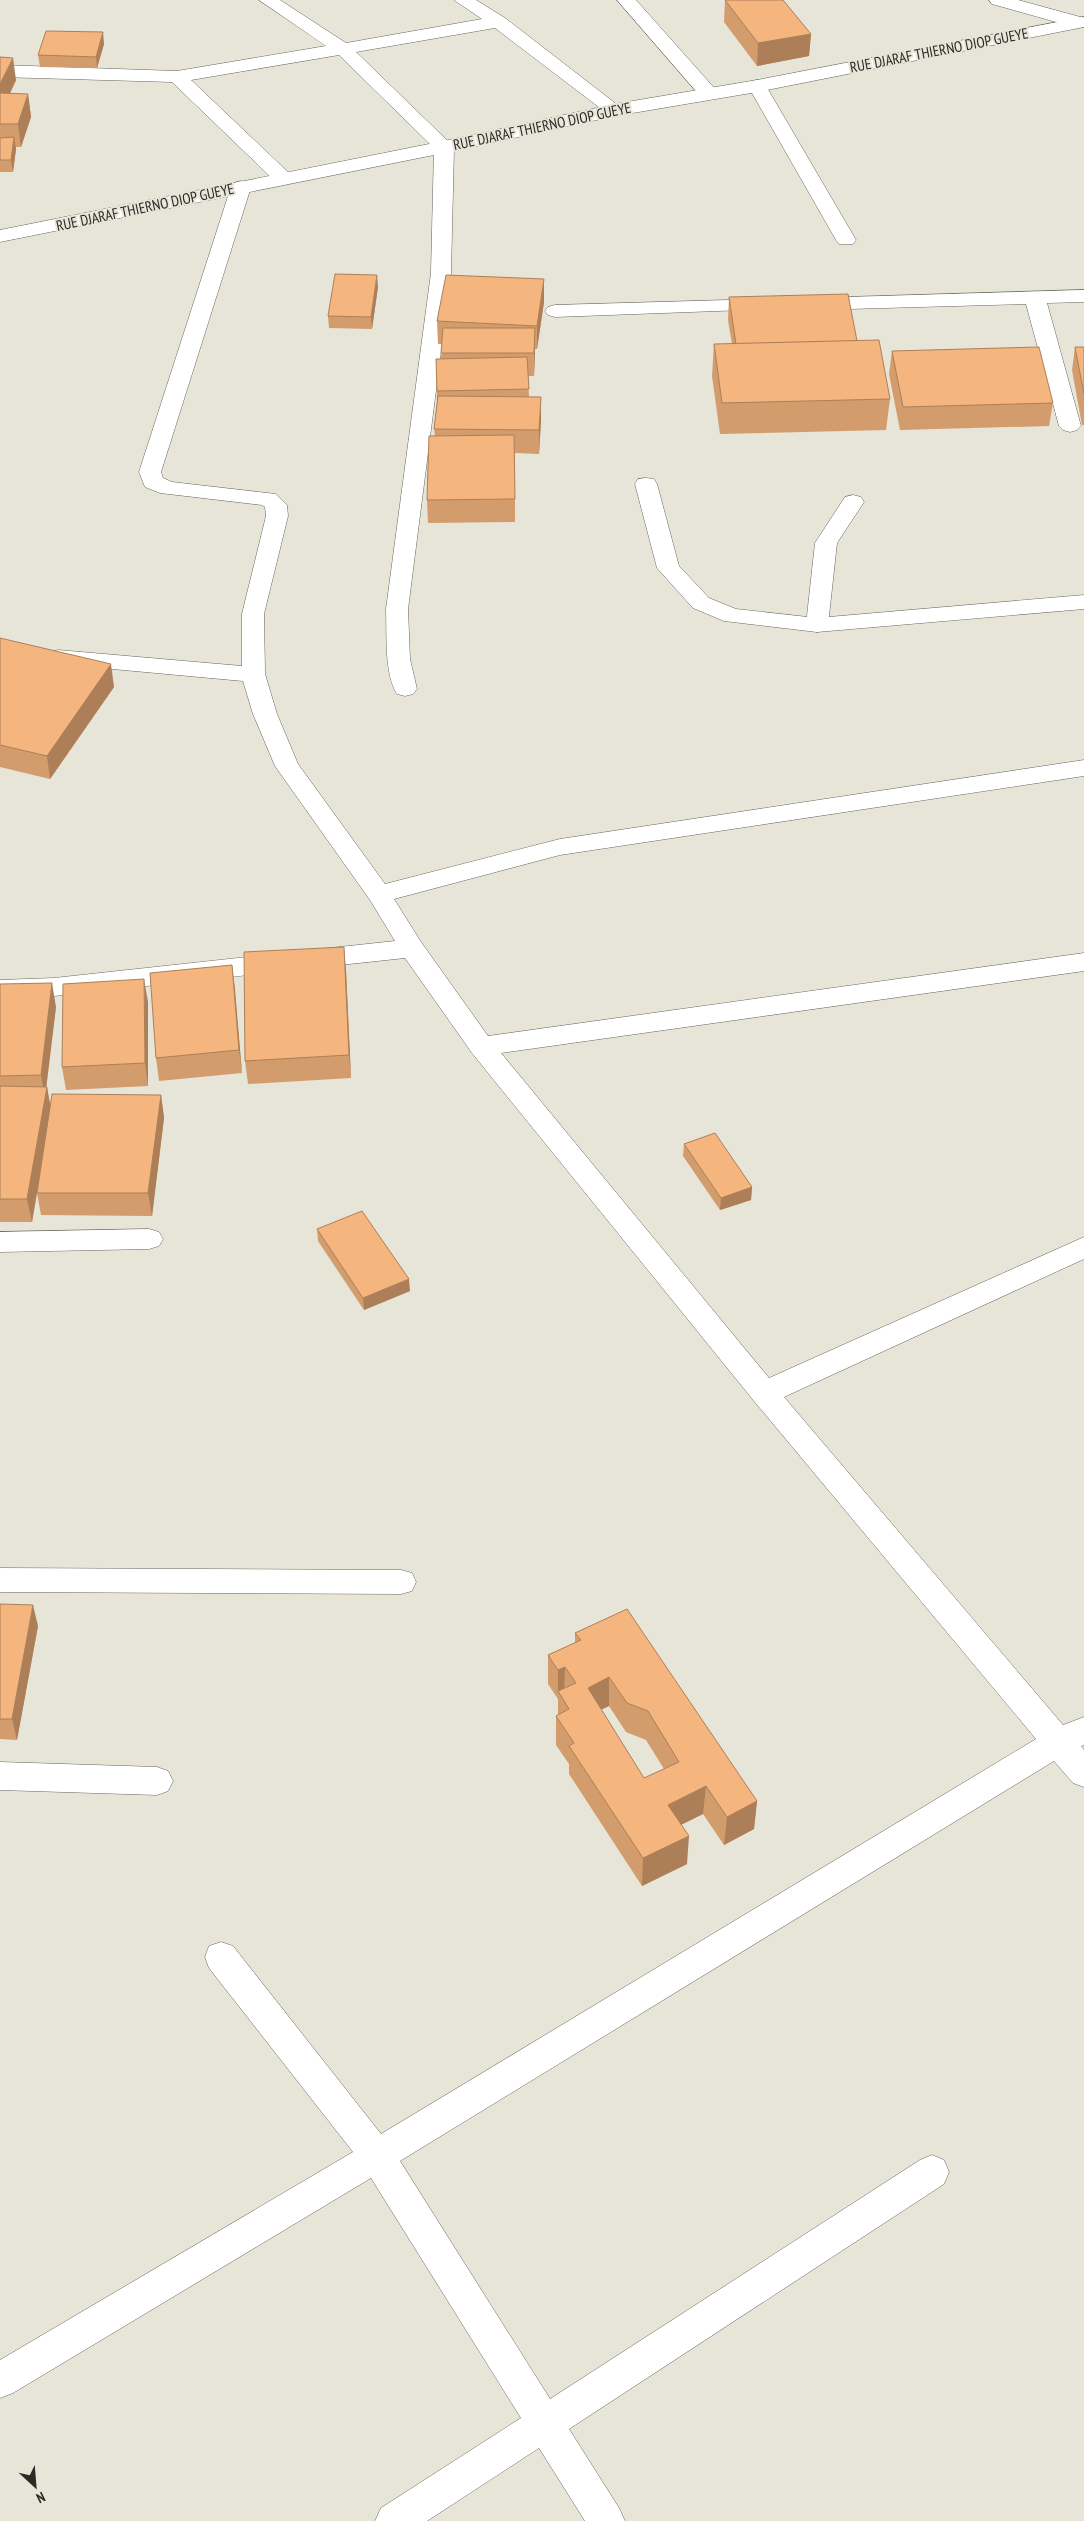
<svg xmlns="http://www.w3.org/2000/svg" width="1084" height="2521" font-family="'PT Sans Narrow',sans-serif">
<rect width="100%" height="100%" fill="#e7e4d8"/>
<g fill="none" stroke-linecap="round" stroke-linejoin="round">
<g stroke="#68655b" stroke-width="1">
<path id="lane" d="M853 495 861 497 864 502 837 543 828 625 825 630 817 632 809 630 806 625 815 543 845 497Z"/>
</g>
<g stroke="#68655b" stroke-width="1">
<g id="street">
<path d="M259 0H280L346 43 482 19 454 0H476L505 18 624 110 622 114H608L495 28 356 52 454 147 451 273 408 609 410 659 417 689 413 694 405 696 397 694C384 674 387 633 386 609L431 273 434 148 339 55 191 80 291 175 294 179 291 183H277L172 82 0 77V65L177 71 326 46Z"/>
<path d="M617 0H636L716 90 718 94 716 98H702Z"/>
<path d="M989 0H1018L1084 18V27H1074L992 4Z"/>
<path d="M757 80 764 82 766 86 856 240 853 244H839L836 240 748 86 750 82Z"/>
<path d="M241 181 248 183 251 187 161 472 163 478 172 482 276 494 287 505 288 516 264 614 265 674 277 714 298 764 385 884 560 839 1084 760V776L560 855 394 899 421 942 488 1036 1084 953V971L501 1053 769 1378 1084 1237V1259L784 1397 1063 1725 1084 1717V1745L1081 1746 1084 1750V1787L1073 1783 1054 1761 400 2161 550 2399 920 2160 932 2155 944 2160 949 2172 944 2184 569 2429 619 2508 625 2521H585L539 2448 427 2521H375L381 2508 521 2418 371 2178 13 2393 0 2398V2360L353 2152 209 1968 205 1957 209 1946 221 1942 233 1946 381 2134 1036 1739 754 1401 472 1053 405 958 54 996 0 998V980L54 978 395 941 370 900 275 766 253 714 243 681 58 664 50 662 47 657 50 652 58 650 242 666V614L266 516 265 507 262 505 160 493 145 487 139 472 231 187 234 183Z"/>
<path d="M1084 290V302L1047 303 1081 426 1077 430 1070 432 1063 430 1059 426 1026 304 813 310 806 308 803 304 806 300 813 298Z"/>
<path d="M765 299 772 301 775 305 772 309 555 317 548 315 545 311 548 307 555 305Z"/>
<path d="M646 478 654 479 657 484 679 566 709 598 736 609 817 618 1084 595V609L817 632 724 621 693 608 657 568 635 484 638 479Z"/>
<path d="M149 1229 159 1232 163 1239 159 1246 149 1249 0 1252V1232Z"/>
<path d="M0 1568 401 1570 412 1573 416 1582 412 1591 401 1594 0 1592Z"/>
<path d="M0 1762 157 1767 168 1771 173 1781 168 1791 157 1795 0 1790Z"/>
</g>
</g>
<g stroke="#68655b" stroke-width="1">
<path id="secondary" d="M1084 17V27L757 92 615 116 444 153 0 242V230L444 141 615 104 757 80Z"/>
</g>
<use href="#lane" fill="#fff" fill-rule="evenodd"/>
<use href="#street" fill="#fff" fill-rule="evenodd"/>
<use href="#secondary" fill="#fff" fill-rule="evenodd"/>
</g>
<g fill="#d39c6c" fill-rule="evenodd">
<path d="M725 0 811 34 809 56 757 66 724 22Z"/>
<path d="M104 44 97 68 40 67 38 55Z"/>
<path d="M0 57 16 80 10 94H28L31 117 21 147H16V149L13 172H0Z"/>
<path d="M378 287 372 329 329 328 328 316Z"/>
<path d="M729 297 857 341 890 399 886 430 720 434 712 376 714 344H732L728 320Z"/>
<path d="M544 302 537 349H535L534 376H528L529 397 541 420 539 454 515 453V522L428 523 427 500 435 436 434 429 437 403 436 359H441L442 344H438L437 321Z"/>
<path d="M1075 347H1084V425H1082L1072 370Z"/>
<path d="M892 351 1053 403 1049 426 900 430 889 374Z"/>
<path d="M0 638 114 687 50 779 0 767Z"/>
<path d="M232 965 242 1073 159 1081 156 1058Z"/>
<path d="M346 970 351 1078 248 1084 245 1061Z"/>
<path d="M0 984 56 1007 46 1087H47L50 1104 161 1095 164 1118 152 1216 41 1215 37 1193 32 1222H0Z"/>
<path d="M148 1002V1086L66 1090 62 1067Z"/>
<path d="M684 1144 752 1187 751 1200 720 1210 683 1156Z"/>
<path d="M317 1229 410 1291 364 1310 318 1241Z"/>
<path d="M0 1604 38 1626 17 1740 0 1739Z"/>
<path d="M575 1633 757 1801 754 1829 724 1845 703 1814 681 1825 687 1864 642 1886 569 1774V1764L556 1745V1716L558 1715V1699L548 1684V1655L575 1643ZM609 1706 626 1732 646 1740 664 1769 644 1778 601 1710Z"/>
</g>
<g fill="#ac7f58">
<path d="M103 32 104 44 97 68 96 57Z"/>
<path d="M811 34 809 56 757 66 758 43Z"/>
<path d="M13 58 16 80 1 111 0 104V84Z"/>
<path d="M28 94 31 117 21 147 18 124Z"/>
<path d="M14 137 16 149 13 172 11 160Z"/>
<path d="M377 275 378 287 372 329 371 317Z"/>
<path d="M544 279V302L537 349V326Z"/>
<path d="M535 328V351L534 376V353Z"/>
<path d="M541 397V420L539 454V430Z"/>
<path d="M111 664 114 687 50 779 47 756Z"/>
<path d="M344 947 346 970 351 1078 349 1055Z"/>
<path d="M232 965 235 989 242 1073 239 1050Z"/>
<path d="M144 979 148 1002V1086L145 1063Z"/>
<path d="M52 983 56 1007 45 1098 47 1087 51 1110 32 1222 27 1199 45 1098 41 1075Z"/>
<path d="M161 1095 164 1118 152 1216 148 1193Z"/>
<path d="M752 1187 751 1200 720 1210 721 1198Z"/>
<path d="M409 1279 410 1291 364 1310 363 1298Z"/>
<path d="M33 1605 38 1626 17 1740 12 1719Z"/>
<path d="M565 1667 564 1696 558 1691V1699V1670Z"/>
<path d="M609 1677V1706L587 1716 588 1688Z"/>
<path d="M706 1786 703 1814 666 1832 668 1805Z"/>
<path d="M757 1801 754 1829 724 1845 727 1817Z"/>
<path d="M689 1836 687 1864 642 1886 643 1858Z"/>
</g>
<g fill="#f5b57e" stroke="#ac7f58" fill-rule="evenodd">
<path d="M725 0H783L811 34 758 43Z"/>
<path d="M46 31 103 32 96 57 38 55Z"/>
<path d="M0 57 13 58 0 84Z"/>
<path d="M0 93 28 94 18 124H0Z"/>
<path d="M14 137 11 160H0V138Z"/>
<path d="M335 274 377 275 371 317 328 316Z"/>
<path d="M446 275 544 279 537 326 437 321Z"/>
<path d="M848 294 857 341 736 344 729 297Z"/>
<path d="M443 328H535L534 353H441Z"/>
<path d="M879 340 890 399 722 403 714 344Z"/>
<path d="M1039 347 1053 403 903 407 892 351Z"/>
<path d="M1075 347H1084V394Z"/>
<path d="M527 357 529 389 437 391 436 359Z"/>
<path d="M438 396 541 397 539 430 434 429Z"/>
<path d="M514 435 515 499 427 500 429 436Z"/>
<path d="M0 638 111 664 47 756 0 745Z"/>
<path d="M344 947 349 1055 245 1061 244 952Z"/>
<path d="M232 965 239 1050 156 1058 150 973Z"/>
<path d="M144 979 145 1063 62 1067 63 984Z"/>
<path d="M52 983 41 1075 0 1076V984Z"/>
<path d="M0 1086 47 1087 27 1199H0Z"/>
<path d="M52 1094 161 1095 148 1193H37Z"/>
<path d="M715 1133 752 1187 721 1198 684 1144Z"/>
<path d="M362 1211 409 1279 363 1298 317 1229Z"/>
<path d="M0 1604 33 1605 12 1719H0Z"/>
<path d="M627 1609 757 1801 727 1817 706 1786 668 1805 689 1836 643 1858 569 1746 574 1743 556 1716 569 1709 558 1691 576 1683 565 1667 558 1670 548 1655 581 1640 575 1633ZM609 1677 627 1703 648 1711 679 1762 644 1778 588 1688Z"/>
</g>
<g text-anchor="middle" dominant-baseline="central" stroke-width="4" stroke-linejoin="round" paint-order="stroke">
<g font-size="15" fill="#2b2a26" stroke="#e7e4d8">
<text transform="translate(939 50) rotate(-11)">RUE DJARAF THIERNO DIOP GUEYE</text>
<text transform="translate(542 126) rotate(-12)">RUE DJARAF THIERNO DIOP GUEYE</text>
<text transform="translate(145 207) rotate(-12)">RUE DJARAF THIERNO DIOP GUEYE</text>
</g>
</g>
<g transform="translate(35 2486) rotate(154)" stroke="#e7e4d8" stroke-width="4" paint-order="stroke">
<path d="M0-4L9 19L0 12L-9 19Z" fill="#2b2a26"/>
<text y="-8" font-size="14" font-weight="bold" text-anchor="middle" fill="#2b2a26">N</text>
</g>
</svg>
